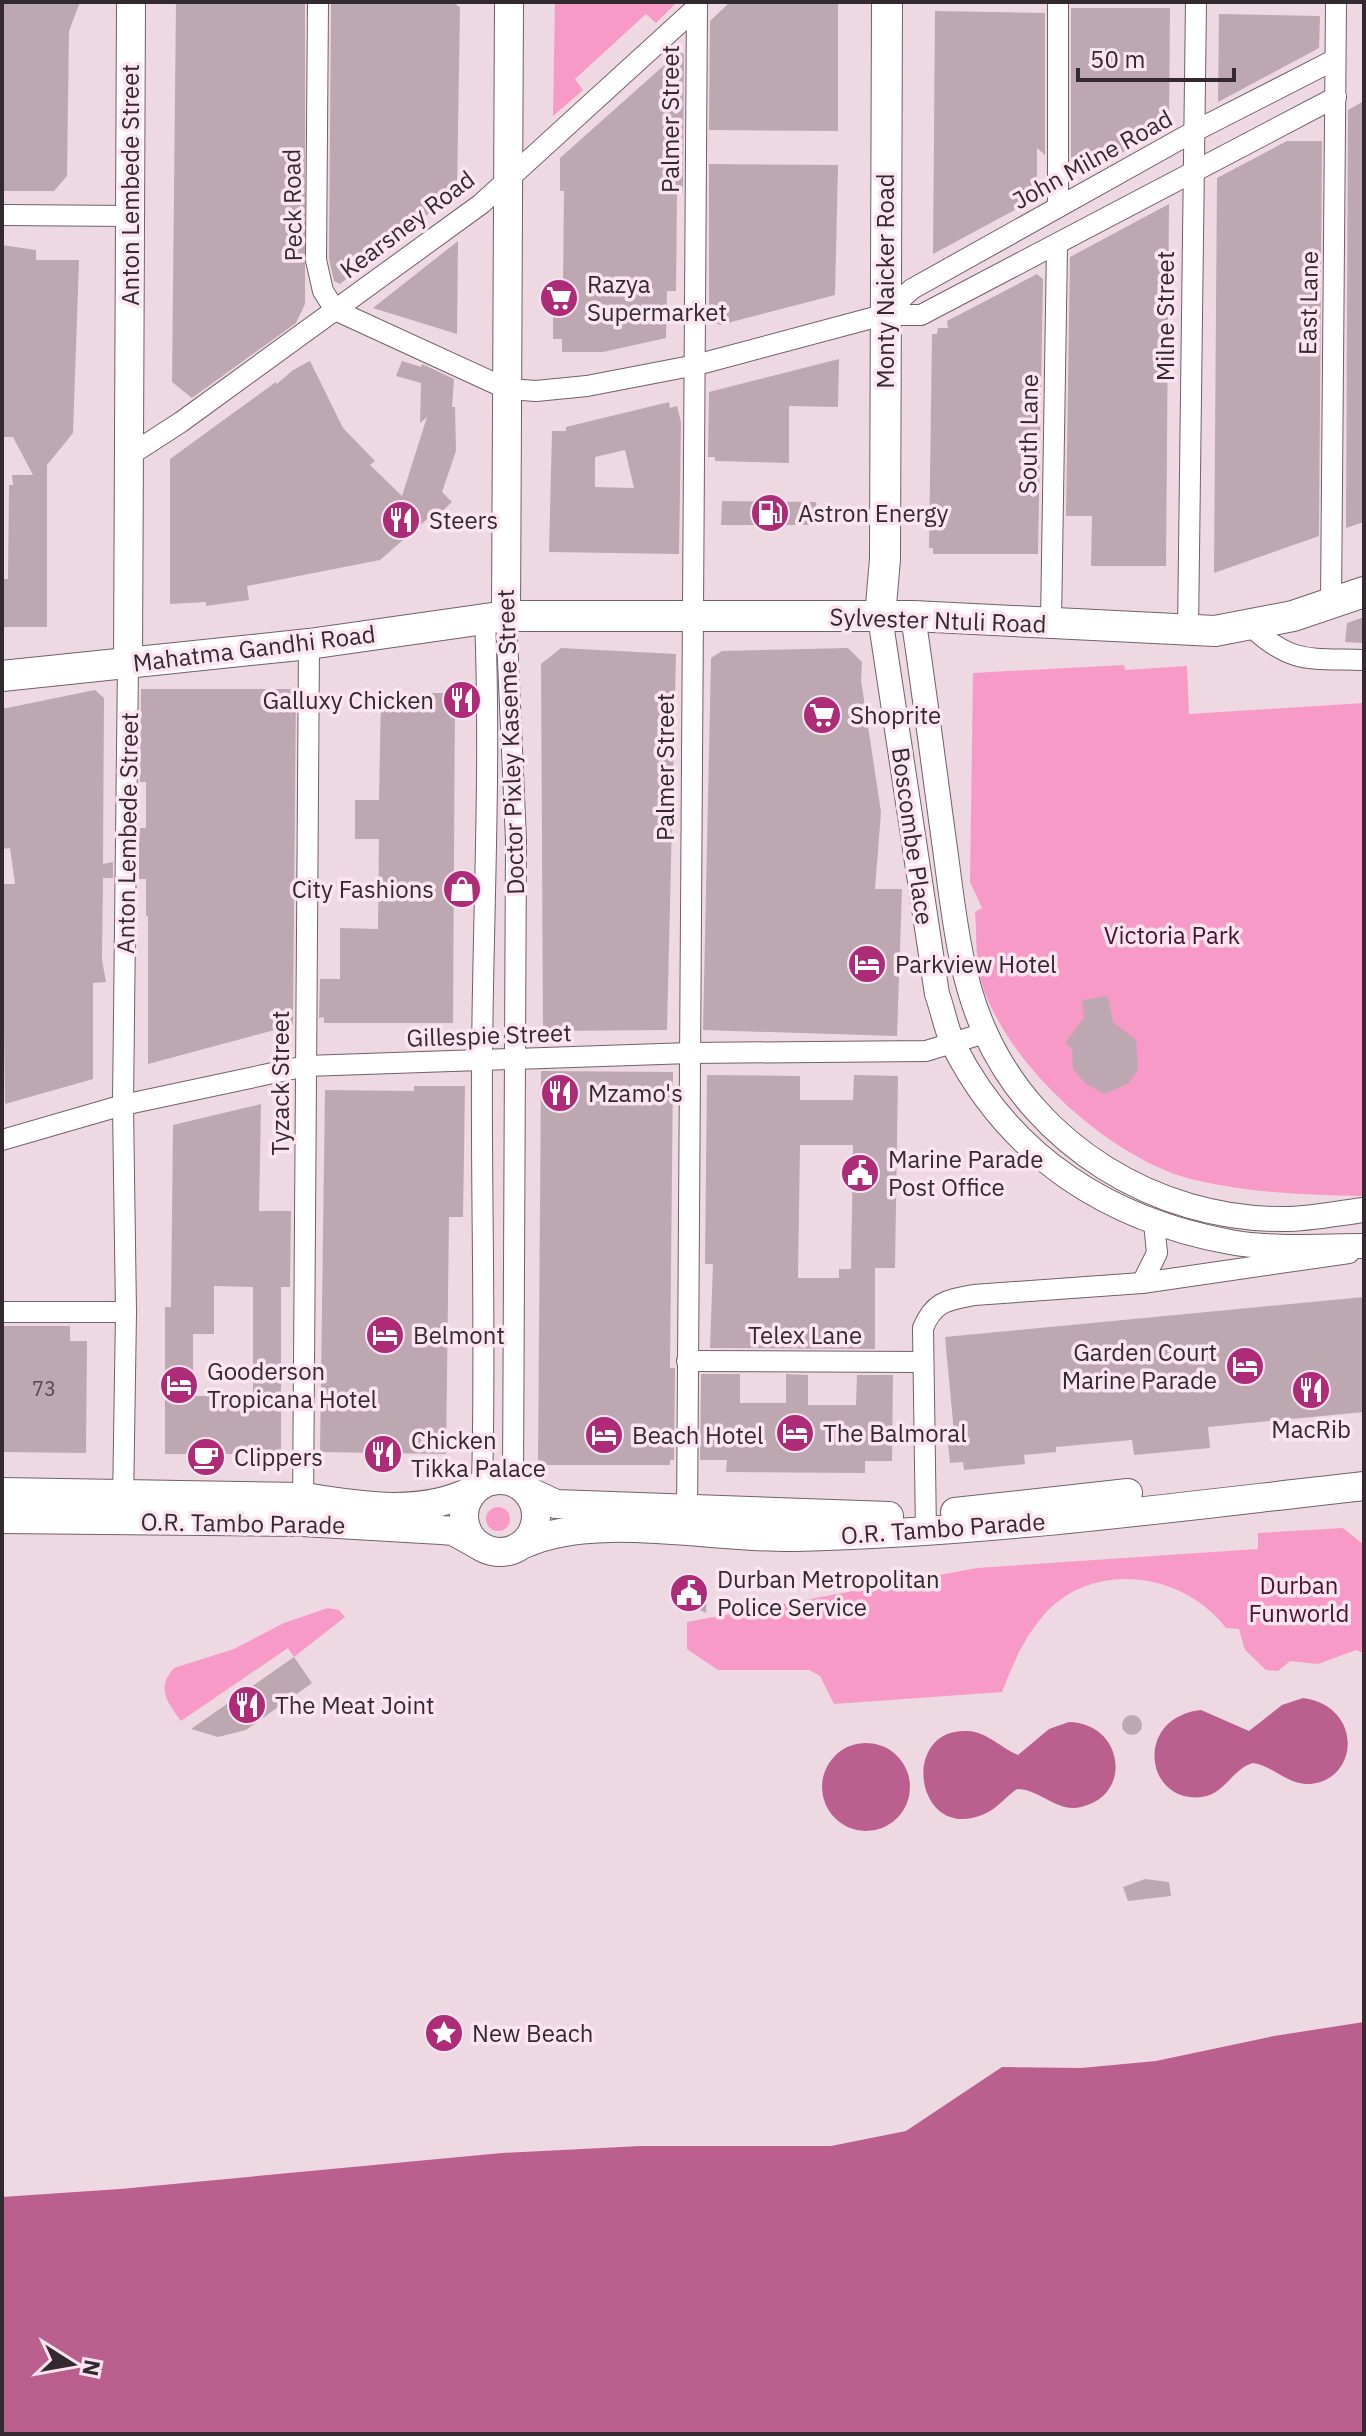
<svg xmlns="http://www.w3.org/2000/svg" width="1366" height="2436" font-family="'IBM Plex Sans',sans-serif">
<rect width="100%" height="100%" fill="#eed8e2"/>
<g fill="#f79ac7">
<path d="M555 2H677L656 23 646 14 575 79 583 90 553 116Z"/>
<path d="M1124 665 1125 670 1187 666 1189 714 1364 703V1196C1307 1195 1250 1193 1195 1180 1112 1160 1008 1066 982 984 975 963 977 934 975 912L982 908 970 882 973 673Z"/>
<circle cx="498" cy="1519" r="12"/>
<path d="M1343 1528 1364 1545V1653L1356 1650 1318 1664 1290 1661 1278 1671 1266 1670 1245 1650 1239 1629 1226 1628C1183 1572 1092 1559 1043 1616 1023 1639 1013 1664 1002 1692L834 1704 820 1676 809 1670H718L687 1649V1622L977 1568 1258 1549V1533Z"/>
<path d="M328 1608 339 1610 345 1617 294 1657 288 1648 181 1721C167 1702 156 1688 174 1668L234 1649 284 1623Z"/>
</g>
<g fill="#bb5f8e">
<path d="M1303 1698C1363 1706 1360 1780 1310 1784 1287 1785 1274 1766 1253 1763 1232 1769 1225 1794 1202 1797 1144 1804 1134 1717 1201 1710L1249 1731 1282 1705Z"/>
<path d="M1069 1722C1123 1723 1134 1795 1081 1807 1057 1813 1040 1789 1017 1789 1005 1797 996 1810 982 1815 915 1842 899 1727 968 1731 987 1732 1001 1748 1018 1755L1049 1729Z"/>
<circle cx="866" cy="1787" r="44"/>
<path d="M1364 2022V2434H2V2197L120 2189 502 2153 641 2146H831L906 2131 1002 2067 1081 2068 1156 2061 1274 2036Z"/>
</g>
<g fill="#bda8b1" fill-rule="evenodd">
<path d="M2 2H80L69 31 67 176 54 191H2Z"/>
<path d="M176 2H305V304L296 323 192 398 172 382Z"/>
<path d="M331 2H451L460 7 457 191 340 284 334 281 329 259Z"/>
<path d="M730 2H838V131L709 130 710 21Z"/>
<path d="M1071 8H1170L1169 128 1075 177H1071Z"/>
<path d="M935 11 1045 13V155L1037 148V198L933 254Z"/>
<path d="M1219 14 1320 16 1319 48 1218 102Z"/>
<path d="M679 52 684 54 683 193H677L676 291H667L666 338 603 352H562V339H553V290H563L564 191H560V158Z"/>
<path d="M1364 101V522L1346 528 1348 110Z"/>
<path d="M1287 141H1322L1319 536 1214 573 1217 178Z"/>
<path d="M709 164 838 165 835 295 720 325 709 319Z"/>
<path d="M1169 204 1166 566H1091L1092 516H1066L1070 257Z"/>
<path d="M458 241 457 334 373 308Z"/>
<path d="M2 245 36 250V260H79L73 433 47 465V627H2V579H8L9 485H13L12 475H33L13 437H2Z"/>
<path d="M1037 274 1043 279 1038 554H933V548H929L932 334H937L938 328H948L947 321Z"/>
<path d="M839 359 838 407 789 406V463L715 461V457H708L709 392Z"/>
<path d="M310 361 343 428 375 461 370 465 402 496 427 417 420 423 421 383 396 376 402 361 421 367 422 364 454 379 452 407H455L456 451 442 492 452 502 436 517 433 514 380 560 247 586 249 600 206 606V602L170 604V459L276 382 277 384 293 370Z"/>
<path d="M669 402 670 408 677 406 681 422 679 554 549 552 552 431H566V427ZM625 450 634 488 595 487V457Z"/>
<path d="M722 501 816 502V525H721Z"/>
<path d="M1364 617V643L1345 642 1347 623Z"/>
<path d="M561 648 676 654 667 1030 543 1031 541 664Z"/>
<path d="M848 648 862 662 861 680 881 812 875 889H902L897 1036 703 1030 711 658 722 651Z"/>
<path d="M141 689H296L293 1025 148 1064V916H146V879H139V828H146V782H140Z"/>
<path d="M95 690 104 698 103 864 113 862V878H103L102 960 106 982 93 983V1079L5 1104 2 884H15L10 848 2 849V709Z"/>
<path d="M381 693H455L453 1023H324V1017L319 1018 320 979H340V928L378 929 379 839H355V800H379Z"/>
<path d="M1108 996 1113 1022 1136 1040 1138 1069 1129 1083 1105 1094 1086 1084 1073 1069 1072 1049 1065 1043 1084 1018 1082 1000Z"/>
<path d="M541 1071 673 1072 670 1368H675L674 1460H670V1465H538Z"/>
<path d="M707 1075 800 1076V1100H853L854 1075 898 1076 895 1268H875V1349L710 1348 713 1264H705ZM800 1145H853L851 1269H839V1278H798Z"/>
<path d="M414 1086H465L463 1217H449L446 1454 320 1452 325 1090 414 1091Z"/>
<path d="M261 1104 259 1211H291L290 1287H281V1454H165V1307H171L173 1125ZM214 1286 253 1287V1396H193V1334H214Z"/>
<path d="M1364 1297V1412L1208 1427 1210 1448 1134 1455 1132 1440 1056 1447V1452L1024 1455 1025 1464 964 1470 963 1462 950 1463 948 1444 955 1443 945 1337Z"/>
<path d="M2 1326H70V1341H87L86 1453 2 1452Z"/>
<path d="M701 1374H740V1403H786V1374L808 1375V1405H856L857 1375H893L892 1461H865V1473L726 1472 727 1460H700Z"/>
<path d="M696 1574 707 1588 706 1613 679 1600 686 1591 682 1586Z"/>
<path d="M294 1657 312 1683 246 1730 218 1737 191 1729Z"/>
<circle cx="1132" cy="1725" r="10"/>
<path d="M1145 1879 1169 1882 1171 1896 1128 1901 1123 1887Z"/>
</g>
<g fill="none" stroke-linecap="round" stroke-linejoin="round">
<g stroke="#736068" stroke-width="22">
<g id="minor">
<path d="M318 2 316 260 323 291 335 310 507 389 536 391 587 386 696 365 883 315H921L1336 97"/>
<path d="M1058 207V2"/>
<path d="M2 215 131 216"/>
<path d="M883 315 912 289 1193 132 1334 60"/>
<path d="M127 457 181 422 481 204 697 7"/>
<path d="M1331 604 1336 2"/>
<path d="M506 616 516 840 513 1481"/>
<path d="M1051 623 1057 246"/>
<path d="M1251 626C1291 665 1311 658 1364 660"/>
<path d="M1188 631 1196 2"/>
<path d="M2 1140 123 1105 306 1066 690 1053 926 1051 985 1033"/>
<path d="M1142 1283 1157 1253 1154 1223"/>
<path d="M2 1312H126"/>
<path d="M687 1361 923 1362"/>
<path d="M482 1484C486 1343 481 1202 482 1061 483 913 491 767 485 619"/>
<path d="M123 1504 126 1312 123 1105 128 663"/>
<path d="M303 1510 309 644"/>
<path d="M687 1520 697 2"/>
<path d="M926 1532 923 1328C934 1301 948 1300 974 1295L1142 1283 1349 1253"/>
</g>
</g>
<g stroke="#736068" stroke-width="26">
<g id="tertiary">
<path d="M913 616C925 696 935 776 946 856 954 915 960 977 985 1032 1036 1146 1157 1219 1280 1219 1308 1220 1337 1213 1364 1210"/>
<path d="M880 617 937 994C943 1010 946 1030 954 1046 1011 1158 1110 1220 1230 1242 1274 1250 1320 1246 1364 1246"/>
</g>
</g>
<g stroke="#736068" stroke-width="30">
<g id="secondary">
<path d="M506 616 509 2"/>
<path d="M128 663 131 2"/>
<circle cx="500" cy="1516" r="36"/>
<path d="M526 1490 556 1504 889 1516"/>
<path d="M2 1492 304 1497C360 1506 423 1517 475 1489"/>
<path d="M955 1512 1128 1493"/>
<path d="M2 1519 303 1522 441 1530 453 1531 480 1546"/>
<path d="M524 1544C595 1511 715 1539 795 1537 985 1533 1175 1507 1364 1486"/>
</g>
</g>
<g stroke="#736068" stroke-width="32">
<g id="primary">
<path d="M880 617 885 559 887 2"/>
<path d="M2 676 309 644 506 616H913L1215 631 1293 616 1364 592"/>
</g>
</g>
<use href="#minor" stroke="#fff" stroke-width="20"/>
<use href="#tertiary" stroke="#fff" stroke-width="24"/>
<use href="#secondary" stroke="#fff" stroke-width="28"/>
<use href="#primary" stroke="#fff" stroke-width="30"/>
</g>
<defs>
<g id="supermarket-disc" transform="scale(2)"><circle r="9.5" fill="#ad2b77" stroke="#fce5ef"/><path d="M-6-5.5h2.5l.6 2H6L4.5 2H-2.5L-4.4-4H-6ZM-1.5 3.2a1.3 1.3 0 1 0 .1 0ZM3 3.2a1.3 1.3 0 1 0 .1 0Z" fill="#fff"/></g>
<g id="fuel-disc" transform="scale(2)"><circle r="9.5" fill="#ad2b77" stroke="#fce5ef"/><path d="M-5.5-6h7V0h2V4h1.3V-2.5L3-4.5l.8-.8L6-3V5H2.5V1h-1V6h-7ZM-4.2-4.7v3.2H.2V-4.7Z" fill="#fff"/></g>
<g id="restaurant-disc" transform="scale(2)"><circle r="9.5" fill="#ad2b77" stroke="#fce5ef"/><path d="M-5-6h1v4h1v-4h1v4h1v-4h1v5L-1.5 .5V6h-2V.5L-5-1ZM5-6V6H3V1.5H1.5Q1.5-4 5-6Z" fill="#fff"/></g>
<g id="shop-disc" transform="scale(2)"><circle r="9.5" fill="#ad2b77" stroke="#fce5ef"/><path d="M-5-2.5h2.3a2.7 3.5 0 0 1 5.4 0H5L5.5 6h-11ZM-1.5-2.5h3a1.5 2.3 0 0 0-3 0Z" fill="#fff"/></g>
<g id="hotel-disc" transform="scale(2)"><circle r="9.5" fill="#ad2b77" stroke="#fce5ef"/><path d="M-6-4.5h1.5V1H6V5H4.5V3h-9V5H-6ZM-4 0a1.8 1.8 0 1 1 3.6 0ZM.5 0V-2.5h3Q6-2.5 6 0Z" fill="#fff"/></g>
<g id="civic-disc" transform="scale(2)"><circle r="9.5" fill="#ad2b77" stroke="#fce5ef"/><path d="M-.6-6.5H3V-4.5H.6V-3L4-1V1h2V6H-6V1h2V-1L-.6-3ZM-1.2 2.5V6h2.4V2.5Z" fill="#fff"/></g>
<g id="cafe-disc" transform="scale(2)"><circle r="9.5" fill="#ad2b77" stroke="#fce5ef"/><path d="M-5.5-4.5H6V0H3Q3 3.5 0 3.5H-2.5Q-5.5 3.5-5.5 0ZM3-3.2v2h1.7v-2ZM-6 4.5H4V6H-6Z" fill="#fff"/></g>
<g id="sight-disc" transform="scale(2)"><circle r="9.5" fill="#ad2b77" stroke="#fce5ef"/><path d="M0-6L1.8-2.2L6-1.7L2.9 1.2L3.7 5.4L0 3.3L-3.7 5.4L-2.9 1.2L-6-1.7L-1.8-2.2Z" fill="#fff"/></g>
</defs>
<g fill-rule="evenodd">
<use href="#supermarket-disc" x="559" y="298"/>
<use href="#fuel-disc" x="770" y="513"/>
<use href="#restaurant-disc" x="401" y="520"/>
<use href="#restaurant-disc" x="462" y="700"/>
<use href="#supermarket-disc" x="822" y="715"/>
<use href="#shop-disc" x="462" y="889"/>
<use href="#hotel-disc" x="867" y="964"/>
<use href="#restaurant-disc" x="560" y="1093"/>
<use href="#civic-disc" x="860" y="1173"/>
<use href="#hotel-disc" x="385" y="1335"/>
<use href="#hotel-disc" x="1245" y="1366"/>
<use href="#hotel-disc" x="179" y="1385"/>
<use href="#restaurant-disc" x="1311" y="1390"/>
<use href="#hotel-disc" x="795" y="1433"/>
<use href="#hotel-disc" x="604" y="1435"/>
<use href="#restaurant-disc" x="383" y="1454"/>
<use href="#cafe-disc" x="206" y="1457"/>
<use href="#civic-disc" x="689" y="1593"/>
<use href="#restaurant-disc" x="247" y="1705"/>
<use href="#sight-disc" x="444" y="2033"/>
</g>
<g text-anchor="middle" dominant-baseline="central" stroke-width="7" stroke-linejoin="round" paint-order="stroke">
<g font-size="20" fill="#554a4f">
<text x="44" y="1388">73</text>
</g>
<g font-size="24" fill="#322a2e" stroke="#fce5ef">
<text transform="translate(670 119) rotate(-90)">Palmer Street</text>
<text transform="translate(1092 159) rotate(-29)">John Milne Road</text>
<text transform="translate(130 185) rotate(-90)">Anton Lembede Street</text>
<text transform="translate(292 205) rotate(-91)">Peck Road</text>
<text transform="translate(407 224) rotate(-37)">Kearsney Road</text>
<text transform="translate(885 281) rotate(-90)">Monty Naicker Road</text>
<text transform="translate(1308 303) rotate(-89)">East Lane</text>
<text transform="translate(1165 316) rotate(-90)">Milne Street</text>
<text transform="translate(1028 434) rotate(-89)">South Lane</text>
<text transform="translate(938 620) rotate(2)">Sylvester Ntuli Road</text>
<text transform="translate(254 648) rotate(-7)">Mahatma Gandhi Road</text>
<text transform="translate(510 742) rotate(-92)">Doctor Pixley Kaseme Street</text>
<text transform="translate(665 767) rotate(-90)">Palmer Street</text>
<text transform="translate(127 833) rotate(-89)">Anton Lembede Street</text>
<text transform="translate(913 836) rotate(82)">Boscombe Place</text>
<text transform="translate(489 1035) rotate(-2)">Gillespie Street</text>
<text transform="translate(280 1083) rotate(-90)">Tyzack Street</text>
<text x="805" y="1335">Telex Lane</text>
<text transform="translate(243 1523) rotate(1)">O.R. Tambo Parade</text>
<text transform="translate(943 1528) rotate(-4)">O.R. Tambo Parade</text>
</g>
<g font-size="24" fill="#322a2e" stroke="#fce5ef" text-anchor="start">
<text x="587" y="284">Razya<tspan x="587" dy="28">Supermarket</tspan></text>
<text x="798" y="513">Astron Energy</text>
<text x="429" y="520">Steers</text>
<text x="434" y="700" text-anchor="end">Galluxy Chicken</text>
<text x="850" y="715">Shoprite</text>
<text x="434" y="889" text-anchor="end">City Fashions</text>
<text x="895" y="964">Parkview Hotel</text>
<text x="588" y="1093">Mzamo's</text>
<text x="888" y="1159">Marine Parade<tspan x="888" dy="28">Post Office</tspan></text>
<text x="413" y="1335">Belmont</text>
<text x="1217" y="1352" text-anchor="end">Garden Court<tspan x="1217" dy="28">Marine Parade</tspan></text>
<text x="207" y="1371">Gooderson<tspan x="207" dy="28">Tropicana Hotel</tspan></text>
<text x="1311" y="1429" text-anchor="middle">MacRib</text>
<text x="823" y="1433">The Balmoral</text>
<text x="632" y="1435">Beach Hotel</text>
<text x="411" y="1440">Chicken<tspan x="411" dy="28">Tikka Palace</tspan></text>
<text x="234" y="1457">Clippers</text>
<text x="717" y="1579">Durban Metropolitan<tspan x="717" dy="28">Police Service</tspan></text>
<text x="275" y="1705">The Meat Joint</text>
<text x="472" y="2033">New Beach</text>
</g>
<g font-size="24" fill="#4c1132" stroke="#fce5ef">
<text x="1172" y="935">Victoria Park</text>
<text x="1299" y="1585">Durban<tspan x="1299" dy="28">Funworld</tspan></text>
</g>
</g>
<rect width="1366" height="2436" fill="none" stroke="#322a2e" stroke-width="8"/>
<g transform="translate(72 2364) rotate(101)" stroke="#fce5ef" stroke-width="6" paint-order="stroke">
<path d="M0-6L14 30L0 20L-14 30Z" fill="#322a2e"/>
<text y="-12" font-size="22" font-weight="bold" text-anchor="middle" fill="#322a2e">N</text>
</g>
<path d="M1078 68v12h156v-12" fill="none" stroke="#322a2e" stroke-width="4"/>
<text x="1090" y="68" font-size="24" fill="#322a2e" stroke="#fce5ef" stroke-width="6" paint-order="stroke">50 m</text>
</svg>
